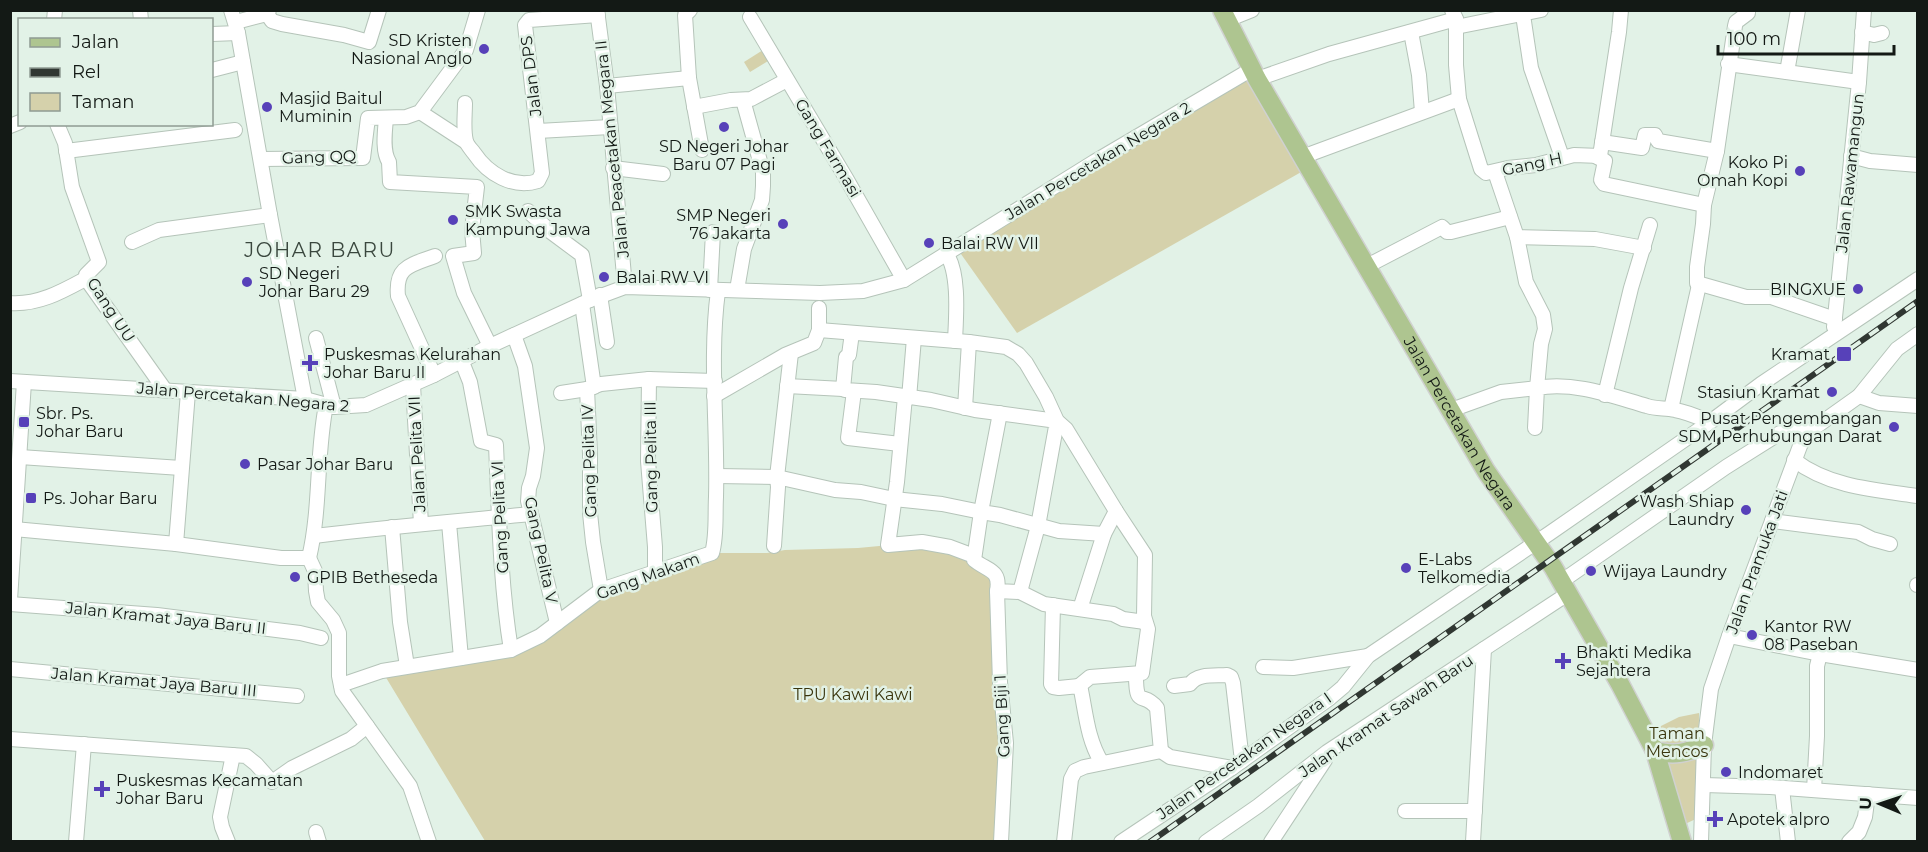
<svg xmlns="http://www.w3.org/2000/svg" width="1928" height="852" font-family="Montserrat,sans-serif">
<rect width="100%" height="100%" fill="#e2f2e7"/>
<g fill="#d5d1ab">
<path d="M763 50 768 61 750 72 744 62Z"/>
<path d="M1252 69 1310 167 1017 333 956 247Z"/>
<path d="M922 542 950 547 997 577 1001 841H485L382 671 511 650 595 592 712 553H767L785 550 858 548Z"/>
<path d="M1699 713 1698 818 1685 824 1651 731 1679 717Z"/>
</g>
<g fill="none" stroke-linecap="round" stroke-linejoin="round">
<g stroke="#b5c4b9" stroke-width="16">
<g id="minor">
<path d="M140 10 141 20"/>
<path d="M231 10 238 33 270 215 305 399"/>
<path d="M597 10 607 86 625 287"/>
<path d="M690 10 685 15 689 78 702 150"/>
<path d="M1452 10 1456 19V65L1459 99 1481 169 1486 173 1508 168 1536 165 1574 155 1600 156 1619 32 1621 10"/>
<path d="M1748 10V13L1736 22 1735 26 1717 151 1704 205 1703 224 1697 267V283L1746 297H1771L1835 319"/>
<path d="M267 14 272 21 282 24 344 35 369 42 379 10"/>
<path d="M1523 15 1531 68 1562 157"/>
<path d="M750 17 846 178 904 280"/>
<path d="M54 20 55 10"/>
<path d="M1227 20 1252 10"/>
<path d="M236 22 267 14 269 10"/>
<path d="M1456 27 1541 10"/>
<path d="M1411 32 1419 75 1422 112"/>
<path d="M1862 32 1874 35 1882 33"/>
<path d="M212 34 238 33"/>
<path d="M1728 64 1859 82"/>
<path d="M212 70 243 62"/>
<path d="M1787 72 1798 10"/>
<path d="M1257 79 1329 54 1456 19"/>
<path d="M607 86 689 78"/>
<path d="M465 103C465 115 463 130 466 141 467 145 471 149 474 153 488 174 513 189 538 181L542 173 525 25 529 20 598 15"/>
<path d="M694 107 731 100 751 99 787 80"/>
<path d="M420 112 466 142"/>
<path d="M386 118C385 131 382 151 389 162L390 182 477 187 472 230 474 253 453 256 464 293 490 346"/>
<path d="M57 124 65 143 72 187 99 262 86 275 87 280 165 390"/>
<path d="M10 126 20 122"/>
<path d="M538 131 610 127"/>
<path d="M1602 142 1642 148 1645 135H1655L1658 141 1717 151"/>
<path d="M66 151 235 130"/>
<path d="M1851 156 1870 161 1918 165"/>
<path d="M1302 157 1459 99"/>
<path d="M1597 157 1605 161 1601 180 1604 184 1704 205"/>
<path d="M261 159 363 158 368 118 406 117 420 112 466 50 478 10"/>
<path d="M613 168 663 174"/>
<path d="M1495 172 1517 237 1595 239 1644 248"/>
<path d="M528 211 551 232 582 255 590 300"/>
<path d="M132 242 159 230 270 215"/>
<path d="M946 253C960 273 956 318 955 341"/>
<path d="M1367 266 1442 227 1447 232H1451L1510 217"/>
<path d="M710 290 713 232"/>
<path d="M737 290 744 249 762 200 763 186V172L743 100"/>
<path d="M600 295 607 342"/>
<path d="M10 303C39 305 63 291 87 278"/>
<path d="M582 304 594 387"/>
<path d="M1834 327 1859 82 1864 10"/>
<path d="M819 330 969 342 965 408"/>
<path d="M852 333 849 355 846 357 843 389 845 390 876 392 931 400 975 410 1057 421 1038 526 1020 592"/>
<path d="M514 335 525 366 537 448 533 476 529 488 528 501 557 623"/>
<path d="M316 338 334 407"/>
<path d="M969 342 1006 347 1018 354 1026 363 1046 397 1057 421 1066 429 1116 511 1145 555 1144 616 1148 629 1142 673 1090 677 1079 686"/>
<path d="M462 362 470 382 481 441 496 445C499 513 500 582 511 650"/>
<path d="M434 375 398 296C395 266 411 265 435 256"/>
<path d="M649 379 648 461 655 547V570"/>
<path d="M10 381 305 399 334 407 366 405 434 375 490 346 590 300 625 287 820 293 863 291 904 280 1094 162 1252 69"/>
<path d="M413 385 421 524"/>
<path d="M787 386 843 389"/>
<path d="M854 391 848 438 900 444"/>
<path d="M561 393 587 389"/>
<path d="M1605 395 1631 288 1650 225"/>
<path d="M714 396 785 355 814 343 819 330V308"/>
<path d="M1859 396 1879 403 1918 406"/>
<path d="M905 397 897 482 888 545 922 542 950 547 974 556"/>
<path d="M909 398 914 338"/>
<path d="M1671 409 1699 285"/>
<path d="M1451 410 1501 392 1537 388 1541 344 1545 329 1543 315 1526 282 1517 237"/>
<path d="M1000 413 981 512 1000 515 1059 531 1104 534"/>
<path d="M1535 428 1537 388C1574 381 1612 396 1647 406 1656 409 1665 408 1675 410 1687 412 1698 417 1710 422"/>
<path d="M20 457 181 468"/>
<path d="M1794 460C1829 487 1875 490 1918 496"/>
<path d="M717 476 777 477 835 490 861 492 894 499 942 504 981 512 974 560C987 571 1001 569 997 591L1020 592 1044 604 1113 614 1123 619 1145 622"/>
<path d="M1772 521 1858 532 1872 539 1890 544"/>
<path d="M449 523 461 658"/>
<path d="M392 527 400 622 407 666"/>
<path d="M14 529 176 544 281 558H309"/>
<path d="M314 536C386 527 459 521 531 514"/>
<path d="M176 544 188 392"/>
<path d="M774 546 778 487 777 477 791 353"/>
<path d="M309 558 315 571 316 591 318 602 333 620 339 633V676L342 691 410 786 429 842"/>
<path d="M309 558C321 507 316 455 326 405"/>
<path d="M1562 581 1726 467 1780 433 1792 430 1807 433"/>
<path d="M1917 585H1918"/>
<path d="M601 590 593 542 590 513V454L587 389 601 384 649 379 715 381"/>
<path d="M997 591 1000 682 1006 743 1001 842"/>
<path d="M10 600 24 382"/>
<path d="M10 604 157 615 300 633 321 638"/>
<path d="M1053 605 1051 684 1053 687 1059 688 1079 686 1081 690C1086 715 1088 741 1102 763"/>
<path d="M1080 609 1104 534 1116 511"/>
<path d="M1729 636 1820 654 1918 670"/>
<path d="M1263 667 1293 668 1368 656"/>
<path d="M10 669 297 696"/>
<path d="M341 685 382 671 511 650 540 636 601 590 712 553C717 536 715 515 716 497 718 429 709 359 718 291"/>
<path d="M1174 686 1190 684C1198 673 1215 676 1227 675L1231 677 1233 683 1242 761"/>
<path d="M10 739 246 756 256 764 272 782 292 768 351 739 367 726"/>
<path d="M1161 751 1170 757 1232 768"/>
<path d="M1704 785 1770 787 1918 798"/>
<path d="M1782 788 1788 842"/>
<path d="M1814 790 1817 736V666L1820 654"/>
<path d="M1405 811H1475"/>
<path d="M316 832 319 842"/>
<path d="M76 842 84 744"/>
<path d="M228 842 222 827 220 817 233 755"/>
<path d="M1064 842 1071 779 1075 771 1084 767 1161 751 1157 708C1143 690 1136 710 1136 675"/>
<path d="M1121 842 1232 768 1330 698 1343 687 1368 656 1550 533 1710 422 1761 384 1918 279"/>
<path d="M1206 842 1258 806 1327 752 1569 593"/>
<path d="M1271 842 1325 760"/>
<path d="M1473 842 1484 649"/>
<path d="M1701 842 1704 745 1711 689 1729 636 1800 446 1807 433 1859 396 1897 349 1918 334"/>
<path d="M1849 842 1859 832 1865 817 1868 794"/>
</g>
</g>
<g stroke="#d0d1d0" stroke-width="21">
<g id="major">
<path id="s1" d="M1222 10 1257 79 1486 471 1553 567 1620 684 1655 751 1682 842"/>
<path d="M1655 751C1674 756 1687 753 1704 745"/>
</g>
</g>
<use href="#minor" stroke="#fff" stroke-width="14"/>
<use href="#major" stroke="#aec590" stroke-width="18"/>
<g stroke="#303732" stroke-width="6">
<path id="rail" d="M1150 842 1918 301"/>
</g>
<use href="#rail" stroke="#e2f2e7" stroke-width="4" stroke-dasharray="11" stroke-linecap="butt"/>
</g>
<g fill="#5741b9" stroke="#e2f2e7" stroke-width="2">
<circle cx="484" cy="49" r="6"/>
<circle cx="267" cy="107" r="6"/>
<circle cx="724" cy="127" r="6"/>
<circle cx="1800" cy="171" r="6"/>
<circle cx="453" cy="220" r="6"/>
<circle cx="783" cy="224" r="6"/>
<circle cx="929" cy="243" r="6"/>
<circle cx="604" cy="277" r="6"/>
<circle cx="247" cy="282" r="6"/>
<circle cx="1858" cy="289" r="6"/>
<rect x="1836" y="346" width="16" height="16" rx="3"/>
<path d="M307 354h6v6h6v6h-6v6h-6v-6h-6v-6h6z"/>
<circle cx="1832" cy="392" r="6"/>
<rect x="18" y="416" width="12" height="12" rx="3"/>
<circle cx="1894" cy="427" r="6"/>
<circle cx="245" cy="464" r="6"/>
<rect x="25" y="492" width="12" height="12" rx="3"/>
<circle cx="1746" cy="510" r="6"/>
<circle cx="1406" cy="568" r="6"/>
<circle cx="1591" cy="571" r="6"/>
<circle cx="295" cy="577" r="6"/>
<circle cx="1752" cy="635" r="6"/>
<path d="M1560 652h6v6h6v6h-6v6h-6v-6h-6v-6h6z"/>
<circle cx="1726" cy="772" r="6"/>
<path d="M99 780h6v6h6v6h-6v6h-6v-6h-6v-6h6z"/>
<path d="M1712 810h6v6h6v6h-6v6h-6v-6h-6v-6h6z"/>
</g>
<g text-anchor="middle" dominant-baseline="central" stroke-width="5" stroke-linejoin="round" paint-order="stroke">
<g font-size="16" fill="#131915" stroke="#e2f2e7" text-anchor="start">
<text x="472" y="40" text-anchor="end">SD Kristen<tspan x="472" dy="18">Nasional Anglo</tspan></text>
<text x="279" y="98">Masjid Baitul<tspan x="279" dy="18">Muminin</tspan></text>
<text x="724" y="146" text-anchor="middle">SD Negeri Johar<tspan x="724" dy="18">Baru 07 Pagi</tspan></text>
<text x="1788" y="162" text-anchor="end">Koko Pi<tspan x="1788" dy="18">Omah Kopi</tspan></text>
<text x="465" y="211">SMK Swasta<tspan x="465" dy="18">Kampung Jawa</tspan></text>
<text x="771" y="215" text-anchor="end">SMP Negeri<tspan x="771" dy="18">76 Jakarta</tspan></text>
<text x="941" y="243">Balai RW VII</text>
<text x="259" y="273">SD Negeri<tspan x="259" dy="18">Johar Baru 29</tspan></text>
<text x="616" y="277">Balai RW VI</text>
<text x="1846" y="289" text-anchor="end">BINGXUE</text>
<text x="324" y="354">Puskesmas Kelurahan<tspan x="324" dy="18">Johar Baru II</tspan></text>
<text x="1830" y="354" text-anchor="end">Kramat</text>
<text x="1820" y="392" text-anchor="end">Stasiun Kramat</text>
<text x="36" y="413">Sbr. Ps.<tspan x="36" dy="18">Johar Baru</tspan></text>
<text x="1882" y="418" text-anchor="end">Pusat Pengembangan<tspan x="1882" dy="18">SDM Perhubungan Darat</tspan></text>
<text x="257" y="464">Pasar Johar Baru</text>
<text x="43" y="498">Ps. Johar Baru</text>
<text x="1734" y="501" text-anchor="end">Wash Shiap<tspan x="1734" dy="18">Laundry</tspan></text>
<text x="1418" y="559">E-Labs<tspan x="1418" dy="18">Telkomedia</tspan></text>
<text x="1603" y="571">Wijaya Laundry</text>
<text x="307" y="577">GPIB Betheseda</text>
<text x="1764" y="626">Kantor RW<tspan x="1764" dy="18">08 Paseban</tspan></text>
<text x="1576" y="652">Bhakti Medika<tspan x="1576" dy="18">Sejahtera</tspan></text>
<text x="1738" y="772">Indomaret</text>
<text x="116" y="780">Puskesmas Kecamatan<tspan x="116" dy="18">Johar Baru</tspan></text>
<text x="1727" y="819">Apotek alpro</text>
</g>
<g font-size="16" fill="#131915" stroke="#e2f2e7">
<text transform="translate(531 76) rotate(-97)">Jalan DPS</text>
<text transform="translate(828 148) rotate(59)">Gang Farmasi</text>
<text transform="translate(612 149) rotate(-96)">Jalan Peacetakan Megara II</text>
<text transform="translate(319 157) rotate(-2)">Gang QQ</text>
<text transform="translate(1098 161) rotate(-31)">Jalan Percetakan Negara 2</text>
<text transform="translate(1532 164) rotate(-12)">Gang H</text>
<text transform="translate(1850 173) rotate(-84)">Jalan Rawamangun</text>
<text transform="translate(111 310) rotate(57)">Gang UU</text>
<text transform="translate(243 397) rotate(5)">Jalan Percetakan Negara 2</text>
<text stroke="none"><textPath href="#s1" startOffset="477">Jalan Percetakan Negara</textPath></text>
<text transform="translate(417 454) rotate(-93)">Jalan Pelita VII</text>
<text transform="translate(651 457) rotate(-91)">Gang Pelita III</text>
<text transform="translate(589 461) rotate(-92)">Gang Pelita IV</text>
<text transform="translate(500 517) rotate(-93)">Gang Pelita VI</text>
<text transform="translate(541 550) rotate(78)">Gang Pelita V</text>
<text transform="translate(1757 562) rotate(-70)">Jalan Pramuka Jati</text>
<text transform="translate(648 576) rotate(-20)">Gang Makam</text>
<text transform="translate(166 618) rotate(6)">Jalan Kramat Jaya Baru II</text>
<text transform="translate(154 682) rotate(5)">Jalan Kramat Jaya Baru III</text>
<text transform="translate(1002 716) rotate(-93)">Gang Biji 1</text>
<text transform="translate(1386 716) rotate(-34)">Jalan Kramat Sawah Baru</text>
<text transform="translate(1244 756) rotate(-35)">Jalan Percetakan Negara I</text>
</g>
<g font-size="16" fill="#3a350d" stroke="#e2f2e7">
<text x="853" y="694">TPU Kawi Kawi</text>
<text x="1677" y="733">Taman<tspan x="1677" dy="18">Mencos</tspan></text>
</g>
<g font-size="20" letter-spacing="1.5" fill="#3a473e" stroke="#e2f2e7">
<text x="320" y="250">JOHAR BARU</text>
</g>
</g>
<rect width="1928" height="852" fill="none" stroke="#131915" stroke-width="24"/>
<rect x="18" y="18" width="195" height="108" fill="#e2f2e7" stroke="#8f9b93" stroke-width="1.5"/>
<rect x="30" y="38" width="30" height="9" fill="#aec590" stroke="#8f9b93" stroke-width="1.5"/>
<text x="72" y="48" font-size="18" fill="#131915">Jalan</text>
<rect x="30" y="68" width="30" height="9" fill="#303732" stroke="#8f9b93" stroke-width="1.5"/>
<text x="72" y="78" font-size="18" fill="#131915">Rel</text>
<rect x="30" y="93" width="30" height="18" fill="#d5d1ab" stroke="#8f9b93" stroke-width="1.5"/>
<text x="72" y="108" font-size="18" fill="#131915">Taman</text>
<g transform="translate(1880 804) rotate(272)" stroke="#e2f2e7" stroke-width="4.5" paint-order="stroke">
<path d="M0-4.5L10 22L0 15L-10 22Z" fill="#131915"/>
<text y="-9" font-size="16" font-weight="bold" text-anchor="middle" fill="#131915">U</text>
</g>
<path d="M1718 45v9h176v-9" fill="none" stroke="#131915" stroke-width="3"/>
<text x="1727" y="45" font-size="18" fill="#131915" stroke="#e2f2e7" stroke-width="4.5" paint-order="stroke">100 m</text>
</svg>
